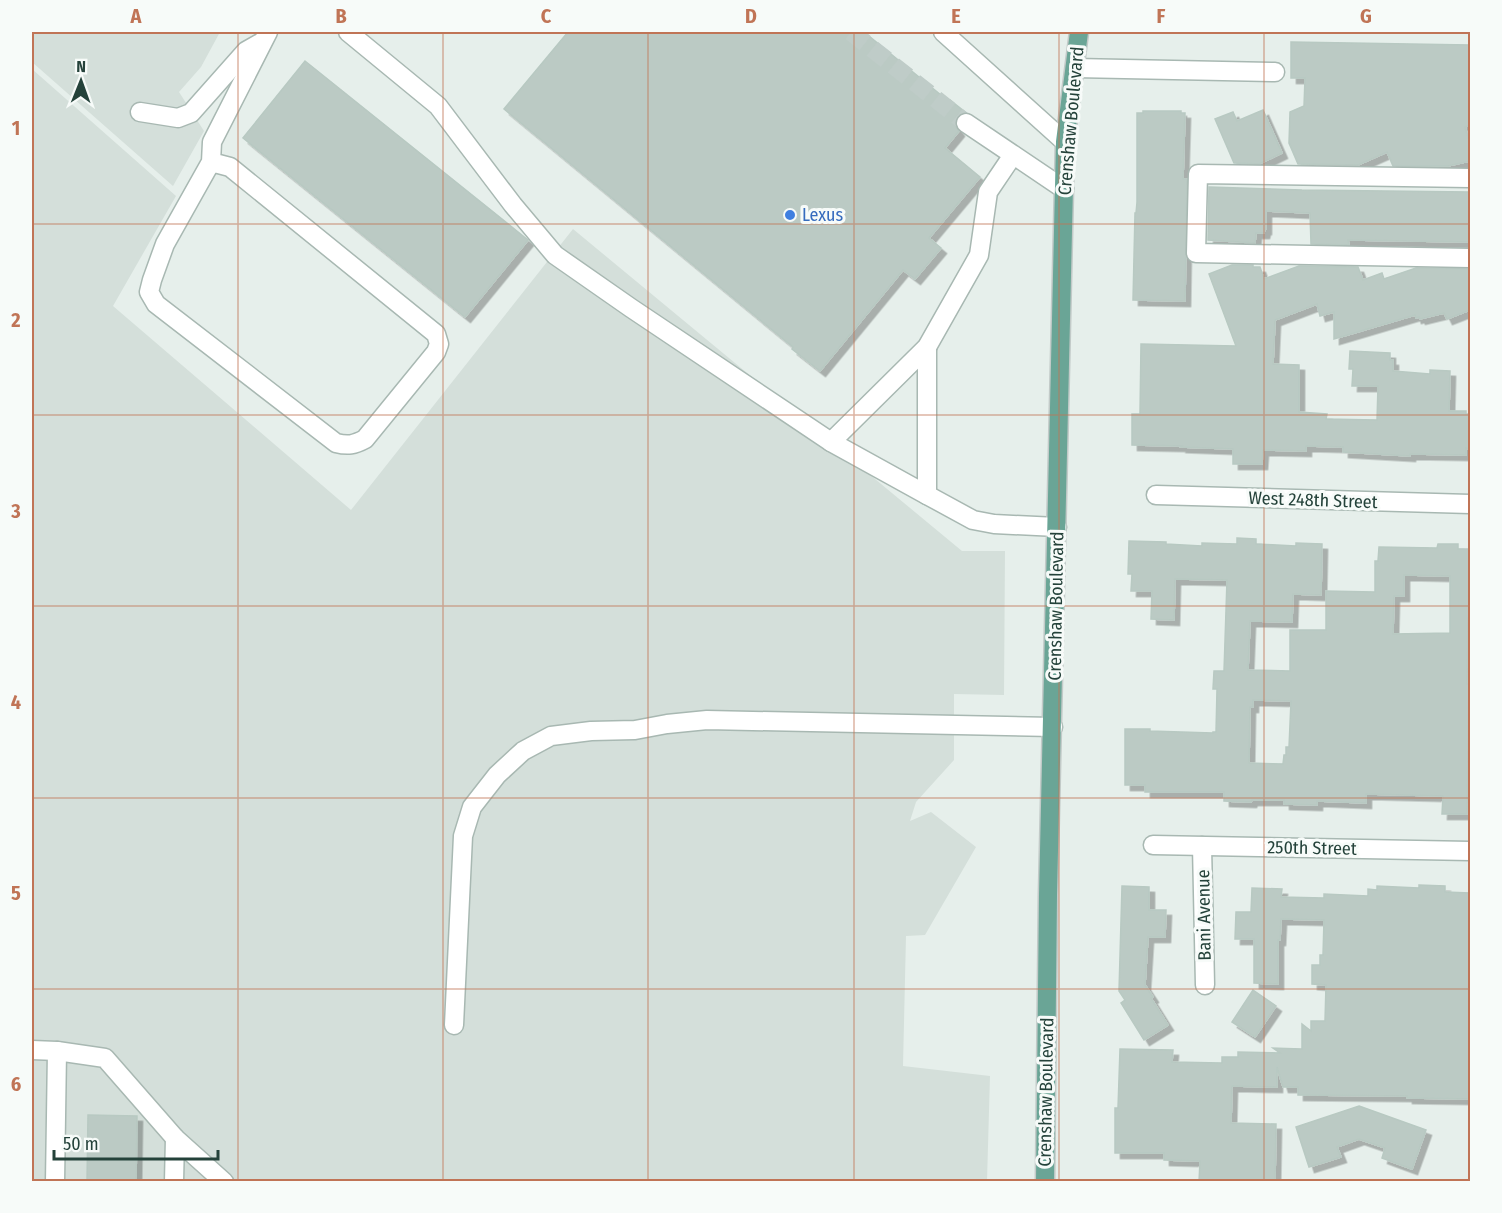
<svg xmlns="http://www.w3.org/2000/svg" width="1502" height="1213" font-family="'Fira Sans Condensed',sans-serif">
<defs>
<filter id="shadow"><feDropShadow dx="5.5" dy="5.5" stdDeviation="0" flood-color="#0004"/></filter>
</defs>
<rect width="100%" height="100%" fill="#e6efeb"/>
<g fill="#d4dfda">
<path d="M32 32H220L201 67 179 92 204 131 173 186 32 62Z"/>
<path d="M32 69 176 196 113 306 351 510 573 229 962 551H1005L1004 695 954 694V760L916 802 910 821 931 812 976 847 925 935 906 936 903 1066 990 1076 987 1181H32Z"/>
</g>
<g fill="#bbcac4" stroke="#b8c9c2" stroke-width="1.5" fill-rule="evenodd" filter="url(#shadow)">
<path d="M568 32H864L947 100H950L965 112 961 113 956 117 955 123 956 127 959 131 945 148 980 177 929 238 941 248 915 279 903 270 820 371 792 349 793 347 504 109Z"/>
<path d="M1291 42 1470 45V125L1465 127 1470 142V161L1448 166H1393L1387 152 1358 165 1298 164 1289 143 1290 112 1304 106 1305 78H1291Z"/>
<path d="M305 61 528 240 465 317 243 138Z"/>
<path d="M1263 110 1282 153 1259 164 1234 163 1215 119 1233 112 1237 121Z"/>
<path d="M1143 111H1181V113H1185L1183 179H1187L1185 301 1133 300 1135 213H1136L1137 202V113H1143Z"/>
<path d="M1209 187 1302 190H1301L1470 192V242L1348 240 1349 245 1311 244 1310 213 1266 211V229H1265L1264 233H1256L1255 243 1208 240Z"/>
<path d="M1232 265H1253V267H1260L1264 279 1299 266 1358 267 1363 280 1382 273 1384 279 1416 268 1470 269V310L1447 319 1444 313 1420 319 1419 317 1416 318 1415 315 1334 339V312L1320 316 1317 304 1275 320 1273 364 1299 365V412L1327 414 1326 419 1377 420 1378 386H1352L1353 369H1349L1350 351 1390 353V360H1393V371L1430 374V370L1450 371 1449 411H1466V414H1470V449L1466 448V455L1410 454V456L1343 452V447L1306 446V451L1263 450 1262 464H1233V449L1181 447 1182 446 1132 445V414H1140L1141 344 1236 346 1209 274Z"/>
<path d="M1237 538 1256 539V544L1296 546V543L1322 544 1321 595 1293 594 1292 622 1250 621 1248 670 1290 671V630H1326V591L1375 592V561H1378L1379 547 1437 548 1438 544H1458V549H1470L1469 596H1470V618H1468L1467 684H1469L1467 814H1442L1443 796 1366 794V803L1317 801V805L1284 804V800H1252L1251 802 1224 801V792H1145V785H1125V729H1150V731L1213 733V732H1216L1217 689H1213L1214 671H1224L1227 580 1175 579 1174 620 1151 619 1152 591H1131L1132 574H1128L1129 541 1166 542V544L1202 546V543L1237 544ZM1404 575 1450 576V633L1393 634 1394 596H1404ZM1253 700 1291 701 1289 747H1286V755H1284L1283 764 1249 763 1250 707H1253Z"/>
<path d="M1419 885 1445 886V892L1470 893V1099L1407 1098V1096L1298 1095V1087H1283L1277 1067V1087L1232 1086 1231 1123 1276 1124 1275 1180 1274 1182H1199L1200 1161 1164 1160V1153H1115V1108H1118L1120 1049 1173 1050 1172 1062 1222 1063V1057H1238V1052L1280 1053 1273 1048 1302 1049V1024L1311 1031V1021H1325L1326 985 1312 984V965H1320V955H1323L1324 920 1281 919 1280 940H1278V984L1254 983V939H1235L1236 912H1251L1252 888 1282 889 1281 897 1324 898V894L1368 896V889L1377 890V886L1419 888Z"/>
<path d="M1122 886 1149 887V910H1166L1165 937H1148L1145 985 1153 997 1151 998 1168 1025 1144 1040 1121 1003 1125 1000 1119 991Z"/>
<path d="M1253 990 1276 1006 1255 1037 1232 1022Z"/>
<path d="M1359 1106 1426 1130 1412 1169 1382 1158 1385 1148 1359 1139 1337 1147 1341 1157 1309 1167 1296 1127Z"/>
<path d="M88 1115 137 1116 136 1182H87Z"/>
</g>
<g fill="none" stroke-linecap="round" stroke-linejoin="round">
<path stroke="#bfccc8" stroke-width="18" stroke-dasharray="18 9" stroke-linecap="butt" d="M851 32 966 123"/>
<g stroke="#a8b8b2" stroke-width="21">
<g id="minor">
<path d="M348 32 438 106 513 205 555 255 631 308 831 442 927 347 979 255 988 192 1013 155"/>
<path d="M943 32 1065 142"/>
<path d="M1075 68 1275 72"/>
<path d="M140 112 178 118 191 113 246 51 262 42"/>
<path d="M966 123 1064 189"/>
<path d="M211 162 230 167 436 334 439 344 436 352 365 439C354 445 348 446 336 443L156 304 149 292 152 280 165 244 211 162 212 142 268 32"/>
<path d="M1470 178 1198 174 1196 253 1470 258"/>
<path d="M831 442 927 495V347"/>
<path d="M927 495 973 520 994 524 1057 527"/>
<path d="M1156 495 1470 504"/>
<path d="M1153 845 1470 851"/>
<path d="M1202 846 1205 985"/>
<path d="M454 1025 463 836 472 807 497 775 523 751 551 736 591 731 635 730 667 724 707 720 1053 727"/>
<path d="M32 1050 57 1051"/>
<path d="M55 1182 57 1051 105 1058 175 1138"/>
<path d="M174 1182 175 1138 224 1182"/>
</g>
</g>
<g stroke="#c2cac8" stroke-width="21">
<path id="major" d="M1045 1182 1048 895 1065 142 1079 32"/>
</g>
<use href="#minor" stroke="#fff" stroke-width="18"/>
<use href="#major" stroke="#6aa596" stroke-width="18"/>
</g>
<path fill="none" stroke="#c07456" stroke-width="1.5" stroke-opacity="0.55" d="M238 32V1182M443 32V1182M648 32V1182M854 32V1182M1059 32V1182M1264 32V1182M32 224H1470M32 415H1470M32 606H1470M32 798H1470M32 989H1470"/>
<circle fill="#3f7fe0" stroke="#f7fbf9" stroke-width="2" cx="790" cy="215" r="6"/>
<g text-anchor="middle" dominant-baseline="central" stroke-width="6" stroke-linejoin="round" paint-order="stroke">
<g font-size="18" fill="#24423a" stroke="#f7fbf9">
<text transform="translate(1071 121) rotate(-85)">Crenshaw Boulevard</text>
<text transform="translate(1313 500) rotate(2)">West 248th Street</text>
<text transform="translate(1056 606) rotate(-89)">Crenshaw Boulevard</text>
<text transform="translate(1312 848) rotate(1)">250th Street</text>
<text transform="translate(1204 915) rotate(-91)">Bani Avenue</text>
<text transform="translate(1046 1092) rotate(-89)">Crenshaw Boulevard</text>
</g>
<g font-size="18" fill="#366cbe" stroke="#f7fbf9" text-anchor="start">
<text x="802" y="215">Lexus</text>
</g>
</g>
<rect width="1502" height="1213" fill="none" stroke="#f7fbf9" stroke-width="66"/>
<g transform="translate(81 81) rotate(1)" stroke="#f7fbf9" stroke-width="4.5" paint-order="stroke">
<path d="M0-4.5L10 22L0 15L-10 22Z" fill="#24423a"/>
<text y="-9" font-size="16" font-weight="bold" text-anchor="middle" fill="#24423a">N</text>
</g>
<path d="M54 1150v9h164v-9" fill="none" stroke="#24423a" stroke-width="3"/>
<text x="63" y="1150" font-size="18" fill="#24423a" stroke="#f7fbf9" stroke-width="4.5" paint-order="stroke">50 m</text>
<rect x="33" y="33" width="1436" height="1147" fill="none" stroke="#c07456" stroke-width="2"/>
<g font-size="20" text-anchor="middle" font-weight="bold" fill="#c07456">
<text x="136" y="23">A</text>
<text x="341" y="23">B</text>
<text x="546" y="23">C</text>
<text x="751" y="23">D</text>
<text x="956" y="23">E</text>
<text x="1161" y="23">F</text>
<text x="1366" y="23">G</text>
<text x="16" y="135">1</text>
<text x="16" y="327">2</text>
<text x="16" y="518">3</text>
<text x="16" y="709">4</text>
<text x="16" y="900">5</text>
<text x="16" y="1091">6</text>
</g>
</svg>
